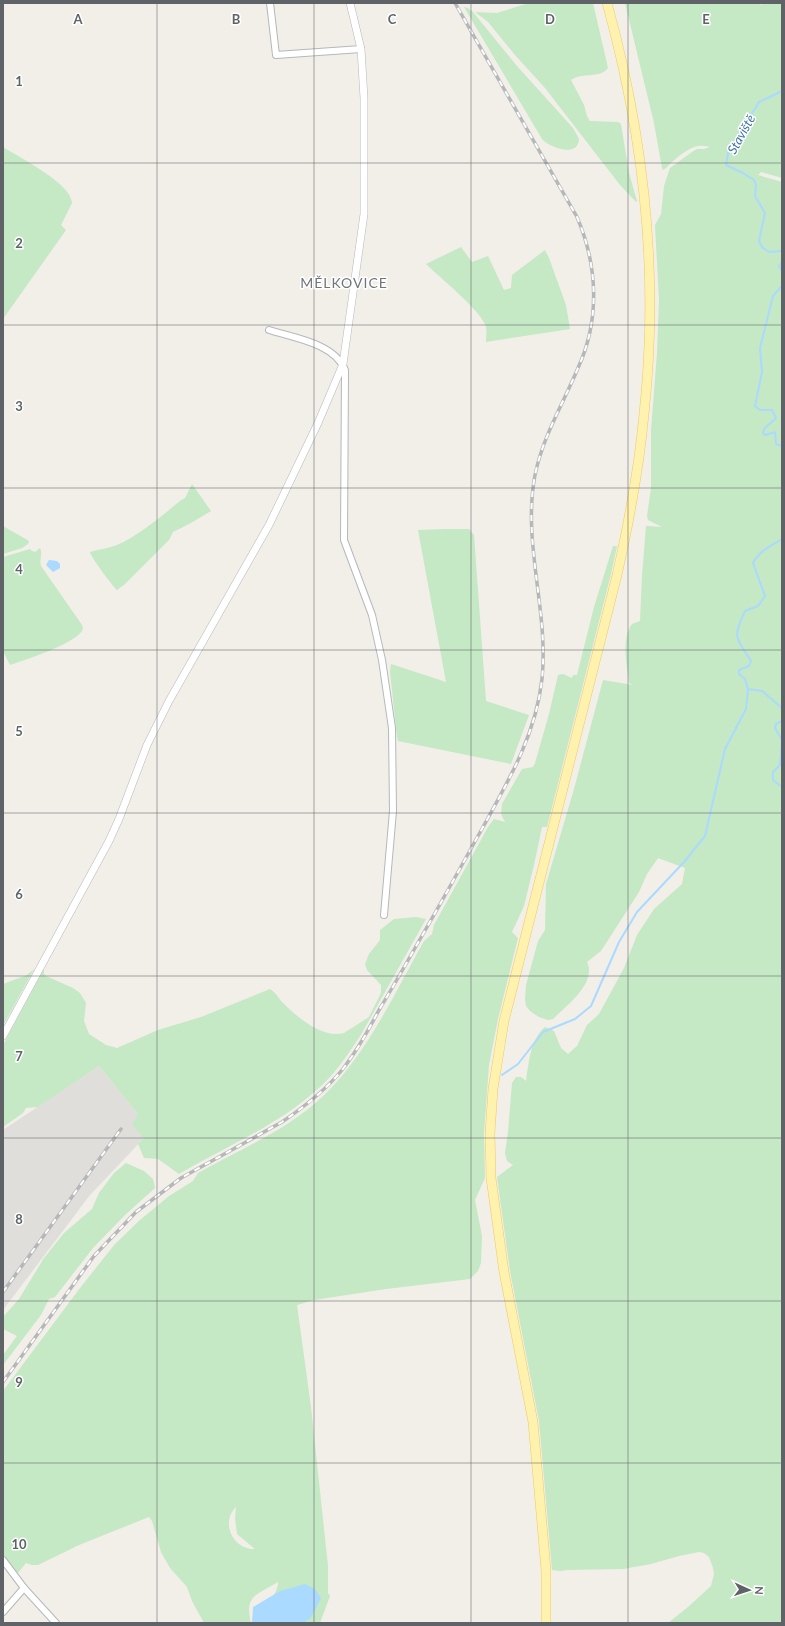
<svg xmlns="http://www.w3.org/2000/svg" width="785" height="1626" font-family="Lato,sans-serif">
<rect width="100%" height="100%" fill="#f1efe8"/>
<path fill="#e0deda" d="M99 1066 138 1114 144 1138 90 1195 3 1310V1130Z"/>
<g fill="#c5e8c5" fill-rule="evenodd">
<path d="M529 3H593L608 68C600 79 582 72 571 80L584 105 587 116 590 121 618 122 621 124 629 173 637 201 636 202 620 185 545 88 515 55 488 22 475 12 497 13Z"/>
<path d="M625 3H759L761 5 763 3H782V178L761 172 758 175 782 182V1623H668L688 1607 711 1586 714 1574 713 1568 709 1557 704 1553 699 1552 679 1556 651 1564 623 1569 567 1570 561 1571 552 1570 539 1421 510 1271 497 1177 513 1165 507 1161 505 1153 508 1132 512 1083 516 1077H521L526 1081C529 1062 530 1040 545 1027L554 1031 561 1048 568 1054 577 1046 587 1025 599 1014 624 968 637 935 654 909 682 884 685 868 658 858 647 874 639 892 601 951 587 962C597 983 567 1005 553 1019L548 1020 539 1017 530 1011 526 1006 525 999 526 985 538 941 545 930 546 884 574 789 603 680 633 685 629 683C627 665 621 639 632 624L640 621 642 575 646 526 662 527 648 520 647 516 651 488V430L657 353 659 300 655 225 661 214 664 186 670 168 692 152 697 149H704L710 147C695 142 684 152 673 161 669 164 667 168 663 170L662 168 654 123Z"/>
<path d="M464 7 468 8 473 12 517 66 573 128 579 139C578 158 550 148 542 139Z"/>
<path d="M3 147C20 158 71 183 72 203L61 225 66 230 3 319Z"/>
<path d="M461 247 472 262 488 256 504 290 511 288 512 275 545 250 549 258 566 305 570 329 486 342C486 337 487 331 486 327 482 311 439 277 426 264Z"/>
<path d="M192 484 211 511C198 519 186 526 173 532L169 540 125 584 117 590C114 588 90 556 90 552 99 549 107 549 117 545 137 537 163 515 180 501L185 498Z"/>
<path d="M3 526 29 541 28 544 22 548 3 554Z"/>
<path d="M447 529H469L474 535 486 701 529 715 511 764 398 741 397 737 390 672 391 664 446 682 418 530Z"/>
<path d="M613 546H617L611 574 547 827H542L534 865 524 906 512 932 518 938 498 1019 489 1065 484 1133 485 1178 475 1200 482 1236 481 1263 478 1271 470 1279 386 1289 314 1300 297 1305 311 1407 328 1566V1593L330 1596 320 1623H256C263 1613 278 1594 278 1582 257 1595 244 1595 251 1623H204L192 1601 187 1587 170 1568 161 1552 152 1521 149 1517 79 1545 38 1565H32L26 1563 18 1573 3 1558V1391L80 1288 115 1244 140 1220 169 1196 193 1181 198 1173C236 1151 279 1134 313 1105 362 1065 393 996 424 941L432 934 434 925 488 827 494 819 505 822 501 814 502 804 522 769 533 767 535 763 549 714 558 675 563 674 572 678 573 675H577L594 607ZM236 1507 235 1518 237 1534 255 1549C233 1550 220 1522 236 1507Z"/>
<path d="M40 548C43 554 39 560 41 566L82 625 83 629C78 643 25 660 10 665L3 651 4 632 3 629V557L30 549 32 551 35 552Z"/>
<path d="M416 917 426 919 362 1033C352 1048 342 1064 330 1077 289 1121 230 1144 179 1174L158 1159 144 1158 138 1144 144 1138 132 1125 138 1114 99 1066 38 1107 26 1108 23 1113 3 1127V1045L44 969V974L46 976 73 988 80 993 86 1003 84 1021 89 1034 106 1045 117 1048 158 1030 201 1017 270 989C276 993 278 997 282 1002 297 1017 322 1039 344 1033L369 1017 381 993V985L367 970 365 964 369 954 380 940V930L394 919Z"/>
<path d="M34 969 3 1026V984L27 975Z"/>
<path d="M126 1163 144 1171 153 1179 155 1188 125 1215 93 1248 55 1297 49 1299 41 1315 3 1365V1355L17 1336 3 1329V1317L19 1299 44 1258 64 1233 92 1209 99 1193 114 1173Z"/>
</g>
<g fill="#aadaff">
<path d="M49 560 57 561 60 564V568L53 572 46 565Z"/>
<path d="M305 1584 315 1589 321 1598 311 1618 303 1623H252L253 1607 280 1591Z"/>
</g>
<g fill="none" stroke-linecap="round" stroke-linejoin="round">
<g stroke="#aadaff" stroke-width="2">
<path d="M782 91 759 102 728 153 726 165 743 173 754 180 756 185 755 196 765 213 759 241 762 247 769 252 782 251"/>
<path d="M782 262 779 266 782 271"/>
<path d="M782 286 773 296 760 348 762 372 755 406 760 410H772L776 418 764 429 763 433 765 435 775 432 776 444 782 446"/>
<path d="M782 539C771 546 759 551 753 563L765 596 758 606 745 611C732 638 736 637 751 661L749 666 739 670V674L745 679 748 689 762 691 782 708"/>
<path d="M782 721 776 724 775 728 782 740 780 765 773 772V780L782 787"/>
<path d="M502 1075 518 1064 543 1032 575 1019 591 1006 619 942 637 912 684 862 705 836 725 749 746 709 748 689"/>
</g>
<g stroke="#b5b8bc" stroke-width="8">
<g id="minor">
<path d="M270 3 276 55 361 49"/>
<path d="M269 330C294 338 334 343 345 370L344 540 372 615 382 660 392 728 393 811 384 915"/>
<path d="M3 1560 24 1588 56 1623"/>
<path d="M3 1612 24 1588"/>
</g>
</g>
<g stroke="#b5b8bc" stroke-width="8">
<path id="tertiary" d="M3 1036 109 841 119 819 147 745 169 701 269 525 318 423 343 364 364 214V98L361 49 350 3"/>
</g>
<g stroke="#f2c960" stroke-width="10">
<path id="primary" d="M546 1623V1570L533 1422 504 1272 491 1178 490 1133 493 1089 504 1021 617 575C629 522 639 468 644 414 659 276 644 136 607 3"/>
</g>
<use href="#minor" stroke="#fff" stroke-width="6"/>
<use href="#tertiary" stroke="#fff" stroke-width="7"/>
<use href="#primary" stroke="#fff2af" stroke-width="9"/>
<g stroke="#b6b7b8" stroke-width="3.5">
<g id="rail">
<path d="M3 1292 121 1129"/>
<path d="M3 1382 94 1256 136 1212 181 1178 282 1122C304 1107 325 1091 342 1070 357 1051 368 1031 379 1010 393 987 406 964 419 941 441 903 462 865 483 827 509 780 536 734 542 679 549 611 522 543 535 475 543 436 563 404 578 368 600 320 598 266 577 217L455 3"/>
</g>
</g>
<use href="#rail" stroke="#fff" stroke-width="2" stroke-dasharray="6" stroke-linecap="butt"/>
</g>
<path fill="none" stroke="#5f6368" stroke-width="1" stroke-opacity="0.55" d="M157 3V1623M314 3V1623M471 3V1623M628 3V1623M3 163H782M3 325H782M3 488H782M3 650H782M3 813H782M3 976H782M3 1138H782M3 1301H782M3 1463H782"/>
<g text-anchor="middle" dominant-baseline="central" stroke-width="3" stroke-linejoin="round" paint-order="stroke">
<g font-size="13" font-style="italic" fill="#4174aa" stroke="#fff">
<text transform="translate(741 134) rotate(-61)">Staviště</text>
</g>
<g font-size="14" letter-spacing="1" fill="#70757a" stroke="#fff">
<text x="344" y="282">MĚLKOVICE</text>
</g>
</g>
<g font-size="13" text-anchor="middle" font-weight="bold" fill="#5f6368" stroke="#fff" stroke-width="3" stroke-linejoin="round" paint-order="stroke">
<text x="78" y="24">A</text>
<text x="236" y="24">B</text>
<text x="392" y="24">C</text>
<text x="550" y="24">D</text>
<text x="706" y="24">E</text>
<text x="19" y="86">1</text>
<text x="19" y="248">2</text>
<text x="19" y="411">3</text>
<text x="19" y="574">4</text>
<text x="19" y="736">5</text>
<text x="19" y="899">6</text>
<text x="19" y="1061">7</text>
<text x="19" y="1224">8</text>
<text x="19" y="1387">9</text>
<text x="19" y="1549">10</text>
</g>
<rect width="785" height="1626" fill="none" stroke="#5f6368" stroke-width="8"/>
<g transform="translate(749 1590) rotate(93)" stroke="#ffffff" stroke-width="3" paint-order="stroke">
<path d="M0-3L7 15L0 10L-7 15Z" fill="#5f6368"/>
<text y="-6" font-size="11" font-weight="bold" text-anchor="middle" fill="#5f6368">N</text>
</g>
</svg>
